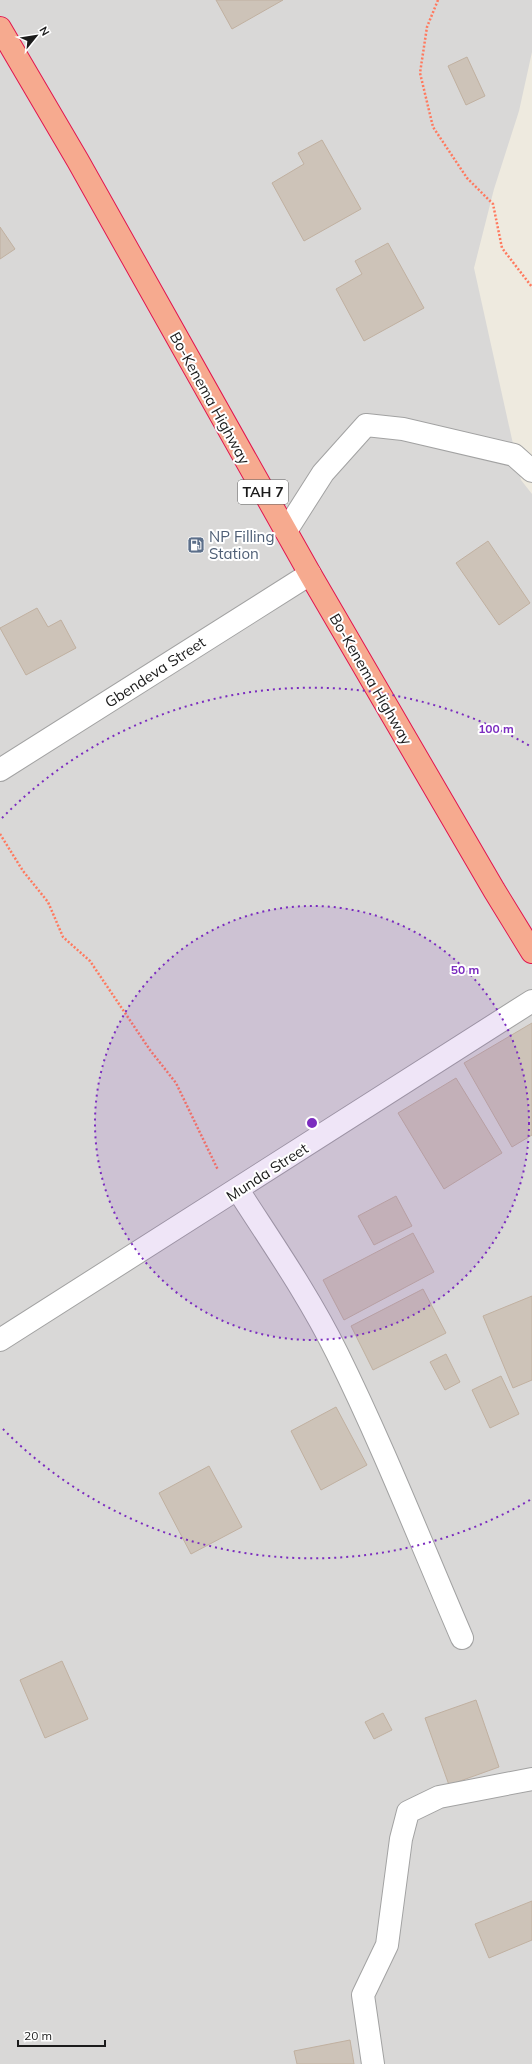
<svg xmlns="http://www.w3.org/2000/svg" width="532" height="2064" font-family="Mulish,sans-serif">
<rect width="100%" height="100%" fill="#eeeadf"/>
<path fill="#d9d8d7" d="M0 0H532V52L519 111 494 189 474 268 521 480 532 494V2064H0Z"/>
<g fill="#cdc3b8" stroke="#c0b0a0">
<path d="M216 0H283L232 29Z"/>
<path d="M467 57 485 96 466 105 448 66Z"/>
<path d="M322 140 361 209 304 241 272 183 304 164 298 153Z"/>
<path d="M0 227 15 249 0 259Z"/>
<path d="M388 243 424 308 364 341 336 289 362 274 355 261Z"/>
<path d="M488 541 530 603 499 625 456 563Z"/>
<path d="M37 608 48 627 61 620 76 648 26 675 0 628Z"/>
<path d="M532 1023V1135L512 1147 464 1063Z"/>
<path d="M456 1078 502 1153 444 1189 398 1113Z"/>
<path d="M396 1196 412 1226 374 1245 358 1216Z"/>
<path d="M413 1233 434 1272 344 1320 323 1280Z"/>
<path d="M423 1289 446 1333 373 1370 351 1326Z"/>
<path d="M532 1296V1380L513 1388 483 1316Z"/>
<path d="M446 1354 460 1382 445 1390 430 1362Z"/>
<path d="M501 1376 519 1414 490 1428 472 1390Z"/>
<path d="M336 1407 367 1465 321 1490 291 1431Z"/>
<path d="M209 1466 242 1527 191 1554 159 1493Z"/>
<path d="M62 1661 88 1719 45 1738 20 1680Z"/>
<path d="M476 1700 499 1767 449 1785 425 1718Z"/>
<path d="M383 1713 392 1730 374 1739 365 1722Z"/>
<path d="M532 1901V1940L489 1958 475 1924Z"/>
<path d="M350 2040 354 2064H297L294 2051Z"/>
</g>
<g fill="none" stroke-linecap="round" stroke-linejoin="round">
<g stroke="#a2a2a2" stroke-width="24">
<g id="minor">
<path d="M286 531 323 473 366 425 403 429 514 455 532 471"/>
<path d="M0 770 310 574"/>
<path d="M238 1190C272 1243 309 1296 337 1353 383 1446 421 1543 462 1638"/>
<path d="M0 1340 532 1001"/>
<path d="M373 2064 363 1995 387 1945 401 1839 408 1812 439 1797 532 1779"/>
</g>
</g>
<g stroke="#e2154f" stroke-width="24">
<path id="trunk" d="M0 28 78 161 310 574 494 890 532 952"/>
</g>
<g stroke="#ff795e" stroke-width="2.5" stroke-dasharray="2 2" stroke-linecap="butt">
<path d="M438 0 427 27 420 73 433 127 467 178 493 204 502 248 532 287"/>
<path d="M0 834 23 871 48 902 63 937 90 961 150 1050 176 1083 218 1170"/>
</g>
<use href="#minor" stroke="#fff" stroke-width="22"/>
<use href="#trunk" stroke="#f6aa8f" stroke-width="22"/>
</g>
<circle cx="312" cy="1123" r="217" fill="#7b2cbf" fill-opacity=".12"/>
<g fill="none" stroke="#7b2cbf" stroke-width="2" stroke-dasharray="2 4">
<circle cx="312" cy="1123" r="217"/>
<path d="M530 1500A435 435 0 0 1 2 1428M2 818A435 435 0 0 1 530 746"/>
</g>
<defs>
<g id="fuel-square" transform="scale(0.9)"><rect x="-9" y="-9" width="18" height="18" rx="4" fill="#5c6f8a" stroke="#fff"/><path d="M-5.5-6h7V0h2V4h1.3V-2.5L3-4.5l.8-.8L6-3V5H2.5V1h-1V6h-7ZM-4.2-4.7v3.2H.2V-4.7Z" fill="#fff"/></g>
</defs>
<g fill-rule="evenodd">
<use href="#fuel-square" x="196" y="545"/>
</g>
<g text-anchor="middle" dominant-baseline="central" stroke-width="4" stroke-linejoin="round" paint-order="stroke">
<rect fill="#fff" stroke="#5f5f5f" stroke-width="1" x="238" y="480" width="50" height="24" rx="3"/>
<g font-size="14" font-weight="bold" fill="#1b1b1b">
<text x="263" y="492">TAH 7</text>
</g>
<g font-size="15" fill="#1b1b1b" stroke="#fff">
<text transform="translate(210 398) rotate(61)">Bo-Kenema Highway</text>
<text transform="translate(155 672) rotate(-33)">Gbendeva Street</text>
<text transform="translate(371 679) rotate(60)">Bo-Kenema Highway</text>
<text transform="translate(267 1172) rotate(-33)">Munda Street</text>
</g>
<g font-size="15" fill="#4e5e75" stroke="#fff" text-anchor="start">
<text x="209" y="536">NP Filling<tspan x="209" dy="17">Station</tspan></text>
</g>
</g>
<circle cx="312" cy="1123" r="6" fill="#7b2cbf" stroke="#fff" stroke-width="2"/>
<g font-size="12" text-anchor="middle" font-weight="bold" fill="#7b2cbf" stroke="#fff" stroke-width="4" stroke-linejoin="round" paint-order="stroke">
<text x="496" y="733">100 m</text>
<text x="465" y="974">50 m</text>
</g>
<g transform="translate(36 36) rotate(60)" stroke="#ffffff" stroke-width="3" paint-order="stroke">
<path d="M0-3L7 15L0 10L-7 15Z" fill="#1b1b1b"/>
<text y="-6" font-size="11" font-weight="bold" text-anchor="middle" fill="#1b1b1b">N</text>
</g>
<path d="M18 2040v6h87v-6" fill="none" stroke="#1b1b1b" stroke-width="2"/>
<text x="24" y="2040" font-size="12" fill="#1b1b1b" stroke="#ffffff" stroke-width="3" paint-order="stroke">20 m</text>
</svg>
